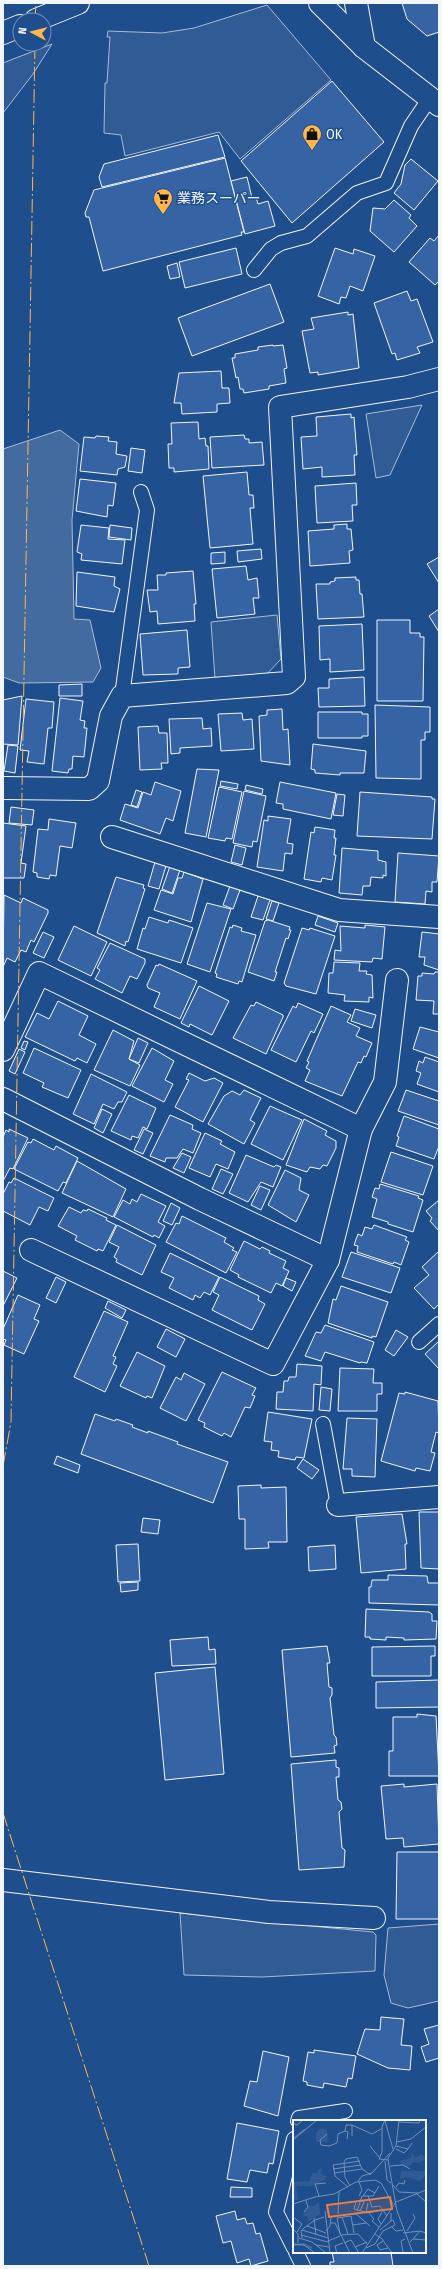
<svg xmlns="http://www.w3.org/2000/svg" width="442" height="2269" font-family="'Fira Sans Condensed','Noto Sans JP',sans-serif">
<rect width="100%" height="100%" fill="#1f4e8c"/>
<g fill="#305b95" stroke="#a8bbd7">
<path d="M267 5 331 80 240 159 219 132 125 156 121 135 104 133 105 83H107L110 37H107L108 31 162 33 194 28Z"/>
<path d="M52 44 33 74 3 113V63Z"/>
<path d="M422 405 390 475 376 478 366 414Z"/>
<path d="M277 615 281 659 265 676 215 679 211 622Z"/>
<path d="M180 1913 373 1932 376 1935 375 1971 262 1977 184 1975Z"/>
<path d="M439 1924V2001L408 2008 391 2003 384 1975 388 1928Z"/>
</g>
<path fill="#446ba0" stroke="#a8bbd7" d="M60 430 79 444 72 520 74 619 90 620 101 668 93 682 19 683 3 677V449Z"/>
<g fill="#3563a3" stroke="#f2f6ff">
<path d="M402 3H439V32L427 36 407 19Z"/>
<path d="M332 81 384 142 292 223 241 161Z"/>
<path d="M218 135 225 157 102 187 99 177 104 164Z"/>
<path d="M225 158 244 232H241L242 235 103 271 89 217H86L85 213 94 190Z"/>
<path d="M411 159 438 181 414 210 394 193 401 184 405 165Z"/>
<path d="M247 177 252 198 256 197 258 204 268 201 275 226 245 234 231 181Z"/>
<path d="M394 200 411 215 409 218 417 226 394 252 370 231 373 208 385 209Z"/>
<path d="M439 235V281L435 285 409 262 430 238 434 241Z"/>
<path d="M236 248 242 274 185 288 179 262Z"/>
<path d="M335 248 353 254 354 249 375 256 363 291 350 286 346 298 341 297 339 304 318 296Z"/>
<path d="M177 263 180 277 170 279 167 266Z"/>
<path d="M270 284 284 322 192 356 178 318Z"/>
<path d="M407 291 411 301 417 299 433 342 417 347 420 353 397 360 395 353 392 354 374 303Z"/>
<path d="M348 312V315L353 314 359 368 318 375V372L310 373 302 331 314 329 311 318Z"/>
<path d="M273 345V346L283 345 287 368 284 369 286 383 269 386V389L244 393 243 389H240L238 377 236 378 232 358H235V354L258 350V347Z"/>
<path d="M221 371 222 388H229L230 403 217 404V412L182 414 181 403H174L179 373Z"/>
<path d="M351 414V418L354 417 357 455H354L355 475 322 477V467L303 469 301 437 317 436 316 417Z"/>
<path d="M198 422 199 439 205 438 206 446H208L209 469 174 472V468H169L168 444H172L171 423Z"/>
<path d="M244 435 245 439H249V443L262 442 264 465 212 468 210 437Z"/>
<path d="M96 436 109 437 108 441 117 442 116 454 127 456 125 467 118 469 117 475 80 471 84 437 95 438Z"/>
<path d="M131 448 145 450 142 473 128 471Z"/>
<path d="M247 472 249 495H253L254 508H250L253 544 210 548 203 476Z"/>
<path d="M80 479 116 483 113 506 108 505 107 517 76 511Z"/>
<path d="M356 483 357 505H352L353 521 317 523 315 486Z"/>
<path d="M347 524V529H351L353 550 349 551 350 563 310 566 308 531 334 529V525Z"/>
<path d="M81 525 109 528 108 539 125 540 122 564 81 560 82 554 77 552Z"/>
<path d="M110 525 132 528 131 540 109 537Z"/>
<path d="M261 549 262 559 238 562 237 551Z"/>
<path d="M225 552V563L211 564V553Z"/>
<path d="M439 557V583L427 564Z"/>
<path d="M246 566 248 580 257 578 259 598H253L255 614 217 618 212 569Z"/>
<path d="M193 571 196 604H194L195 621 158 624 157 611 150 612 147 590H158L157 575H166V573Z"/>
<path d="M77 572 115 577 114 586 120 589 114 612 76 606Z"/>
<path d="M356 577V580H359L360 594H362L364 617 318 619 316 584H330V582L335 581V578Z"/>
<path d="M439 609V632L429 616Z"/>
<path d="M377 620H410V633H420V637H424L423 701H377Z"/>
<path d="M362 624 364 670 330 672V659L320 660 319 626Z"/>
<path d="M187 630 190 667 178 668V674L143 675 140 634Z"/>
<path d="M364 677 365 706 319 707 318 688H329V679Z"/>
<path d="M82 684V696H59V685Z"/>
<path d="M22 696 18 745 3 744V700Z"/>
<path d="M60 698 83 701 80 720 85 721 84 728H87L84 757 73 756 72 769H69L68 773 52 771Z"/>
<path d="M26 699 54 702 52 728H48L44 764 27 762 29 751 20 750Z"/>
<path d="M375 705 430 707V732H425V740H421V779L376 778Z"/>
<path d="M282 709 283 730 288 729 290 765 261 761 259 716 267 715V710Z"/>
<path d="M318 712H362V714H368V736H362V738H318Z"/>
<path d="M242 713 243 720 252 719 254 749 221 751 218 714Z"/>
<path d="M202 718 203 729 211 728 212 746 180 748V753L171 754 169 719Z"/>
<path d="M158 726 159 733H167L168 763H161L162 769 140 770 138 727Z"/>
<path d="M313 744 366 751 364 773H340V775L315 773V770L311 769Z"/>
<path d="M8 745 18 746 15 773 4 771Z"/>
<path d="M197 769 219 770 206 837 185 833Z"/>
<path d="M221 781 238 784 237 789 220 786Z"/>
<path d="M155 782 181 791 173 821 166 818 160 834 120 820 125 804 138 808 143 792 151 795Z"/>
<path d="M280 782 336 793 331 819 283 809V804L276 803Z"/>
<path d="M246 785 263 789 262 794 245 790Z"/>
<path d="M219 787 242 792 232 839 226 838 225 841 208 838Z"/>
<path d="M136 790 142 792 137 807 131 805Z"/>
<path d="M244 791 266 796 257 842 253 841 252 847 233 843Z"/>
<path d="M360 792 432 797V799H435L432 839 357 836Z"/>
<path d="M337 794 345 795 343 816 333 815Z"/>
<path d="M11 807 34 810 32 825 9 823Z"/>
<path d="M268 816 291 819 287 843 293 844 292 854 285 853 283 871 257 867 264 820 268 821Z"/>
<path d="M49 819 76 823 72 848 60 846 56 876 50 875 49 879 37 877V873L33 872 38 829 48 830Z"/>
<path d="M3 823 26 826 21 863 26 864 24 878H3Z"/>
<path d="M315 827 335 830 334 838H336L334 855H336L332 880 322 878 321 882 304 879 311 832 314 833Z"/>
<path d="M235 845 246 848 242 865 231 862Z"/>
<path d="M342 848 378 851V860L386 862V876L383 875V878L371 877 370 886H363L362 895 339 893Z"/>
<path d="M398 853 439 856 437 882H432V892L426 891 425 904 395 902Z"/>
<path d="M155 862 166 866 159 889 148 886Z"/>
<path d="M170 866 180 870 172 893 162 889Z"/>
<path d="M184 872 203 879 191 922 154 910 161 890 173 894 178 878H182Z"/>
<path d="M116 877 144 885 143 888 145 889 128 942 126 941 125 946 97 933Z"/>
<path d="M230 886 240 890 233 909 223 905Z"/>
<path d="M4 895 21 903 23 898 48 910V913L34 942 31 940 26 952 21 950 15 962 7 958 3 967Z"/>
<path d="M258 896 270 900 263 920 251 917Z"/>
<path d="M272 901 279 903 273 921 266 919Z"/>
<path d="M207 903 231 909 210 972 187 964Z"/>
<path d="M318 916 338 923 335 932 315 925Z"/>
<path d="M149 917 168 923 169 920 193 928 181 963 137 949 143 928 145 929Z"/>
<path d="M268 920 290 927 289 930H291L288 939 286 938 275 972H277L274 981 248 972 265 921Z"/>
<path d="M233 925 242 928 241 931 256 935 242 982 239 981 238 984 216 977 217 974 215 973 230 927 232 928Z"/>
<path d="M365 925 385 927 382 959 373 958 372 962 334 960 335 950 341 951 340 926 365 928Z"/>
<path d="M74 926 107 942 91 976 58 960Z"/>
<path d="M302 928 309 930 310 928 335 936 316 994 286 986 284 983Z"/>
<path d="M43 932 54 937 44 958 33 953Z"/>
<path d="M422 932 439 934V970L424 965 425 957H419Z"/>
<path d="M110 943 145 959V963L137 979 130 976 122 993 95 979 100 970 97 968Z"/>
<path d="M334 962 360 963 359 971H367L366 974 372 975 373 998 369 997V1002L344 1001 345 995 328 993 329 973H333Z"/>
<path d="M159 964 197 981 180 1019 154 1007 160 993 148 988 147 985 156 965 158 966Z"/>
<path d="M435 972H439V1014H433L434 1001 416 1000 418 976H422V973L434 974Z"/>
<path d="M199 986 229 1001 212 1035 190 1024 189 1027 181 1023Z"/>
<path d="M58 1001 88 1016 79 1035 96 1044 87 1063 77 1058 75 1061 25 1037 37 1013 49 1019Z"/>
<path d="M256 1002 283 1015V1017L266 1054 233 1038 251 1005 254 1006Z"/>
<path d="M298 1003 323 1014 314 1033 311 1031 296 1062 271 1050 293 1006 296 1008Z"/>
<path d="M331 1006 351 1015 347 1022 360 1028 356 1036 372 1043 366 1057 364 1056 361 1063 358 1062 342 1096 305 1081 310 1070 306 1068 309 1062 307 1061Z"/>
<path d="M355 1009 376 1015 372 1028 351 1021Z"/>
<path d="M420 1027 439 1032V1058L413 1049Z"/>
<path d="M113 1030 134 1041 129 1059 140 1065 130 1086 94 1070Z"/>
<path d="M138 1038 148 1043 139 1063 129 1059Z"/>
<path d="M24 1041 28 1042 25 1050 21 1048Z"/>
<path d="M34 1048 81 1070 68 1098 42 1087 44 1083 23 1073Z"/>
<path d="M152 1048 174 1061 165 1080 173 1084 164 1102 132 1086Z"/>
<path d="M19 1049 25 1052 15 1074 9 1071Z"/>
<path d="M425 1057 439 1062V1092L417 1084 421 1073 416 1071 419 1061 423 1063Z"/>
<path d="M189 1073 205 1081 214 1078 223 1083 203 1122 175 1107 189 1080 186 1079Z"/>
<path d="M91 1074 127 1092 122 1102H118L114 1109 103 1104 94 1124 73 1114Z"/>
<path d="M244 1090 261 1098 250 1120 255 1123 244 1144 208 1124 224 1096 232 1091 240 1095Z"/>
<path d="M406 1090 439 1101V1125L398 1111Z"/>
<path d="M129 1095 156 1108 147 1129 143 1127 138 1138 132 1136 131 1140 111 1131Z"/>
<path d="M270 1106 302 1120 283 1160 251 1144Z"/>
<path d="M102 1109 112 1114 103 1133 94 1128Z"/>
<path d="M170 1115 193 1125 192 1129 201 1133 193 1153 183 1149 177 1158H166L165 1162 150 1156Z"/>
<path d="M404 1116 439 1129V1146L434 1159 396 1146 399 1137 397 1136Z"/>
<path d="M304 1119 327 1131 325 1135 336 1141V1148L327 1166 323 1165 320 1169 310 1167 307 1172 286 1165Z"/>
<path d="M9 1129 28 1138 13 1169 10 1168 3 1181V1137L6 1130 9 1132Z"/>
<path d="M144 1129 153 1133 143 1154 134 1150Z"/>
<path d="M205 1133 222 1141 220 1144 235 1152 228 1169 216 1164 210 1177 189 1168Z"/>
<path d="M33 1139 54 1150 56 1146 78 1158 66 1183 63 1182 58 1191 14 1169 28 1142 31 1143Z"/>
<path d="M391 1152 433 1166 423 1195 381 1182Z"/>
<path d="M182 1153 191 1157 184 1173 173 1168Z"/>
<path d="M246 1155 274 1167 276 1165 281 1167 273 1187 261 1182 248 1202 229 1193Z"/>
<path d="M77 1161 126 1189 113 1217 62 1193Z"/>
<path d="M221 1169 233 1174 223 1194 212 1189Z"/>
<path d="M285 1170 301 1178 299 1190 309 1195 296 1222 268 1205Z"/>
<path d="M14 1178 54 1198 48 1211 39 1207 30 1225 3 1211V1194L9 1182 11 1183Z"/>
<path d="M380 1184 419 1196 418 1198 423 1200 413 1232 388 1224V1222L372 1217 377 1199 372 1197 375 1188 379 1189Z"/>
<path d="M260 1186 270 1190 261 1210 251 1205Z"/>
<path d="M141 1194 166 1206 158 1222 165 1226 159 1238 154 1235 153 1237 114 1217 123 1200 130 1204 132 1199 137 1202Z"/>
<path d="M439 1200V1231L430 1221 432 1218 426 1211Z"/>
<path d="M171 1203 180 1208 172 1225 163 1221Z"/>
<path d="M69 1207 81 1213 83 1210 87 1211 88 1209 107 1218 106 1220 116 1225 103 1251 98 1249 97 1251 75 1240 77 1236 58 1226Z"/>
<path d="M182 1216 226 1238 224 1242 234 1248 232 1250 237 1252 226 1273 166 1242 176 1223 179 1224Z"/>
<path d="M117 1225 156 1245 142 1275 116 1262 117 1259 114 1257 119 1247 109 1242Z"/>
<path d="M374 1225 407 1237 405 1240 409 1242 401 1265 394 1262 393 1264 357 1252 358 1246 354 1245 358 1234 362 1236 365 1227 372 1229Z"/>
<path d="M244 1241 260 1249 262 1247 270 1251 269 1253 286 1261 283 1268 289 1271 282 1286 276 1283 271 1293 238 1277 239 1275 230 1270Z"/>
<path d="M439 1251V1304L434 1309 414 1288 429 1275 422 1267Z"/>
<path d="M351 1252 400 1268 391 1293 342 1277Z"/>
<path d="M170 1253 219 1277 210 1295 204 1292 200 1298 195 1295 193 1300 169 1288 174 1278 161 1272Z"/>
<path d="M3 1271 17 1278 3 1306Z"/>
<path d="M56 1277 66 1282 56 1303 46 1298Z"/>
<path d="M220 1277 259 1296 258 1300 265 1304 252 1330 212 1310 219 1295 213 1292Z"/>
<path d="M286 1278 296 1282 292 1291 283 1286Z"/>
<path d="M341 1286 388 1302 376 1337 372 1336V1338L328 1323 333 1299 336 1300Z"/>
<path d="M18 1295 40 1305 34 1319 39 1321 24 1354 4 1345 6 1340 3 1339V1329Z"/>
<path d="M108 1301 126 1310 122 1318 105 1308Z"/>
<path d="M104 1311 128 1322 113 1356 116 1357 113 1364 117 1366 105 1392 74 1377Z"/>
<path d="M325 1325 374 1342 367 1363 361 1362 360 1363 325 1352 321 1361 305 1356 316 1332 321 1333Z"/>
<path d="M166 1329 185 1339 176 1357 157 1347Z"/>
<path d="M396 1330 408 1337 394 1356 385 1350Z"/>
<path d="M439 1341V1369L425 1354Z"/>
<path d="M137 1352 165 1366 152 1398 147 1396 146 1398 120 1386Z"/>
<path d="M297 1364 322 1366 321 1385 314 1384 313 1411 276 1409 277 1392H283L284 1381H288L289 1377H296Z"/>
<path d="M340 1368 374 1369 373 1383H382V1394H377V1411H338Z"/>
<path d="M222 1372 256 1388 252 1395 255 1396 250 1408 245 1407 231 1437 224 1433 222 1436 204 1427 205 1423 198 1420Z"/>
<path d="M184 1373 205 1384 186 1421 160 1408 176 1377 181 1380Z"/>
<path d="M321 1387 332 1389 330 1411 319 1410Z"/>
<path d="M405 1392 438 1401 439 1433 436 1432 431 1452 435 1453 430 1471 416 1468 415 1471 381 1461 399 1393 405 1394Z"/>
<path d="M268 1412 312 1419 304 1458 296 1457 295 1460 278 1457 279 1451 271 1450 272 1442 264 1441Z"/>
<path d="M95 1414 115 1421 116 1419 133 1425 132 1427 148 1433V1431L178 1442 177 1444 228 1462 213 1503 81 1454Z"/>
<path d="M347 1418 377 1419 375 1477 352 1476V1469H343Z"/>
<path d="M57 1456 80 1465 78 1473 54 1464Z"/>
<path d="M303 1459 319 1470 312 1479 297 1468Z"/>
<path d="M261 1485V1488L286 1487 287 1542H268L269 1548 245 1549V1519H239L238 1486Z"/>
<path d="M419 1512H439V1569L421 1568Z"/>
<path d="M402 1514 407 1544H405L406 1569 361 1573 356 1517Z"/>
<path d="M143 1518 160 1520 158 1534 141 1532Z"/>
<path d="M138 1544 140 1581 118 1582 116 1545Z"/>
<path d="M335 1545 336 1569 309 1571 308 1547Z"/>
<path d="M388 1575 427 1576 428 1583H439V1605L369 1603V1587H371L372 1580H388Z"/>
<path d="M138 1582V1590L121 1592 120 1583Z"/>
<path d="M366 1609 429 1612 432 1614V1621H437L436 1639 404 1640V1638L386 1637V1640L370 1639V1637H365Z"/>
<path d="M208 1637 209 1650 215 1649 216 1664 172 1666 170 1640Z"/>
<path d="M327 1646 330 1663H327L329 1687 332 1688V1695L330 1698 334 1735 336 1737 337 1745 334 1746 335 1753 291 1757 282 1650Z"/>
<path d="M435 1646V1656H431V1676H372V1647Z"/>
<path d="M215 1667 224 1774 165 1780 155 1673Z"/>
<path d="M439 1680V1707L376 1708V1682Z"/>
<path d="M417 1714 436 1716 439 1776H389V1751H393V1717H417Z"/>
<path d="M336 1760V1767L339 1768V1777H336L338 1800 341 1802 342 1809 339 1812 342 1848 345 1850 344 1867 299 1870 291 1764Z"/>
<path d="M404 1784V1787L437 1784 439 1844 404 1847 403 1838 386 1839 381 1786Z"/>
<path d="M397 1852H439V1919H396Z"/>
<path d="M381 2017 404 2019 401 2045 412 2046 410 2070 388 2068 357 2054 365 2029 380 2030Z"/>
<path d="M439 2025V2058L426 2062 421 2047 429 2044 424 2029Z"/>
<path d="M314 2050 356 2056 352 2079 348 2078 346 2087 324 2083 323 2088 307 2085V2082L303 2081 308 2052 314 2053Z"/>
<path d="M263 2051 289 2057 278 2116 244 2106 250 2081 257 2082Z"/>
<path d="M237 2123 279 2131 273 2164 269 2163 267 2173 250 2170 247 2182 227 2179Z"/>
<path d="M231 2187 252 2188V2197H230Z"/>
<path d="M235 2211 237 2220 245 2218 247 2224 253 2223 256 2234 260 2233 268 2261 251 2266 249 2259 237 2263 231 2241 223 2243 216 2216Z"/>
<path d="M332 2252H391L393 2266H330V2262H334Z"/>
</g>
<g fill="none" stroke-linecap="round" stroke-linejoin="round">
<g stroke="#f2f6ff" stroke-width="16">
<g id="service">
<path d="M254 270 271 249 281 243 307 236 357 193 386 183 411 126 430 98"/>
<path d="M122 696 147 510 141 492"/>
<path d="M419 1342 439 1324"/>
<path d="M323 1424 338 1505"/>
<path d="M298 2121 299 2118 345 2111"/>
<path d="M294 2139 276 2212 294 2248"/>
<path d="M296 2252 303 2266"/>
</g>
</g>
<g stroke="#f2f6ff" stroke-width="24">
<g id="minor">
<path d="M3 788 89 789 98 781 111 716 122 696 287 683 294 677 280 407 408 387 439 379"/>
<path d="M112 837 339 910 439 917"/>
<path d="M3 1050 39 973 361 1129"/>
<path d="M3 1099 200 1199 328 1260"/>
<path d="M31 1250 273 1364 328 1260 361 1129 385 1082 397 980"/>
<path d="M338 1505 439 1497"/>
<path d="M3 1880 269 1912 374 1918"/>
</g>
</g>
<g stroke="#f2f6ff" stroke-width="24">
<g id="tertiary">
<path d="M36 20 78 3"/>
<path d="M3 33 20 26"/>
</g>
</g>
<g stroke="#f2f6ff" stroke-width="24">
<path id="secondary" d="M320 3 364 47 439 105"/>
</g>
<g stroke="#f2f6ff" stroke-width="24">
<path id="trunk" d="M356 3 364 47"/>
</g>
<use href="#service" stroke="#1f4e8c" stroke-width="14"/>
<use href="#minor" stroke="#1f4e8c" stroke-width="22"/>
<use href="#tertiary" stroke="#1f4e8c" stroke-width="22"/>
<use href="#secondary" stroke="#1f4e8c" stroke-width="22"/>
<use href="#trunk" stroke="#1f4e8c" stroke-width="22"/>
<g stroke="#ffb74d" stroke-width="1" stroke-dasharray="14 3 2 3" stroke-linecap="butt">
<path d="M35 20 36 3"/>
<path d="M3 1466 11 1422 35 44"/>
<path d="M3 1813 149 2266"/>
</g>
</g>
<defs>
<g id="shop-pin" transform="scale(1)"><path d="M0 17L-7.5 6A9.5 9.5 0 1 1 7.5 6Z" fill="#ffb74d" stroke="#1f4e8c"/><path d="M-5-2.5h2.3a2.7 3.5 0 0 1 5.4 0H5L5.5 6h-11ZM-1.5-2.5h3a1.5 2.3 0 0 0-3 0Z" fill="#111"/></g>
<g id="supermarket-pin" transform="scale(1)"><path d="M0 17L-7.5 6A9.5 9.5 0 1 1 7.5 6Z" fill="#ffb74d" stroke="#1f4e8c"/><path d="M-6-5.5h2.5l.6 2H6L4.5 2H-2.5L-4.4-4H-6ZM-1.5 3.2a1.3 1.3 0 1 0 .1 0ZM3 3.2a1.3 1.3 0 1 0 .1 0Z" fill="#111"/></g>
</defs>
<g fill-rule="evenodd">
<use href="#shop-pin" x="312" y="134"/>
<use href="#supermarket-pin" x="163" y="198"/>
</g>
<g text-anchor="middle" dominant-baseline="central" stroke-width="3" stroke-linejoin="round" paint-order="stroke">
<g font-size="14" fill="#f2f6ff" stroke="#1f4e8c" text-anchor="start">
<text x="326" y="134">OK</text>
<text x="177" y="198">業務スーパー</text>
</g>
</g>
<g transform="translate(293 2120)">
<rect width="133" height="133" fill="#1f4e8c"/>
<path d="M28 8 34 10 35 22H23V13ZM119 32 122 38 129 34 133 39 126 43 121 42 114 47 108 45 107 41 118 38ZM30 47 27 53 33 56V59L18 66H3L5 80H0V62L16 61 20 52 25 54 24 51ZM133 47V55L127 61 114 57 107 59 108 51H131ZM26 82 27 94 15 102 14 96 10 97V95L16 86H21Z" fill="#305b95"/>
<path fill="none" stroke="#446ba0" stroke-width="2" d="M0 19 12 9M0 125 11 124 19 128"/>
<path fill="none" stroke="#7391ba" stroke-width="1" d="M92 0 89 7V32L86 39 95 40M106 0 103 26 95 38 96 46 104 91 120 133M92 1 100 29M106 2 126 3 127 0M0 3 4 5 10 0M59 5 79 14 88 9M52 11 53 5H59V16M34 14 27 20 28 25 36 26 44 23 45 14 52 11 55 12 54 19M0 20 24 0M104 22 118 19 133 7M77 26 86 37M103 26 115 29 119 23M103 29 111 33 115 29M92 41 94 60 98 63M97 46 110 45 117 49M40 49 68 45M41 53 69 49 78 55M65 61 69 56 79 53 97 33M100 65 106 72 125 73M57 66 52 57 51 42 53 39 64 37 69 49M55 67 42 56 40 45 67 41M103 67 106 63 111 64 112 60M124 74 133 82M26 76 22 64 33 63M66 76 69 70 66 62M70 76 75 69 82 73M75 76 79 87 87 86 94 96M67 80 71 82 67 91M63 82 61 89 72 92M103 82 133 70M75 83 73 93 80 92M0 84 22 77 41 74 63 62 82 60 88 63 100 84M32 91 37 133M64 91 69 76H80L86 66M11 92 15 87 13 80M62 93 77 106M76 93 81 99 79 101 86 107M45 94 46 72M0 97 9 104 4 112M49 97 55 114M21 98 23 115M37 103H42L57 133M88 104 85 99 89 92M60 105 73 103M14 106 33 113M99 107 103 111 110 110M0 109 5 114V123M9 110 35 118M87 110 98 101M33 111 37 106 38 97M114 111 122 98 120 94M110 113 127 111M47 114 44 98 58 96 61 113M82 114 89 119 99 133M8 115 35 122M47 115 65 114 74 124M6 118 19 122 33 133M9 118 8 111 11 108 22 100 31 97M120 119 127 111 133 113M35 121 47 116M90 121 84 125 87 130 95 128M117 122 120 119 133 120M51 123 58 120 66 133M0 124 11 125 22 133M23 125 36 127M62 127 74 122M73 128 82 124 90 111 102 105 100 100 98 101V93M110 132 108 121 112 119M44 133 42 126 50 123M69 133 103 82"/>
<path fill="#ea8049" fill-opacity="0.15" stroke="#ea8049" stroke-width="2" d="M97 77 99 89 36 97 34 85Z"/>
<rect width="133" height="133" fill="none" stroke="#f2f6ff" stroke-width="2"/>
</g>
<rect width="442" height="2269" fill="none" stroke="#f2f6ff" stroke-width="8"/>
<g transform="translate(32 32) rotate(277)"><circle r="19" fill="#1f4e8c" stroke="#7391ba"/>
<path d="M0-3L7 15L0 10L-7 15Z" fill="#ffb74d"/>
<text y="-6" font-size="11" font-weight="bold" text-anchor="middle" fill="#f2f6ff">N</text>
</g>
</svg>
